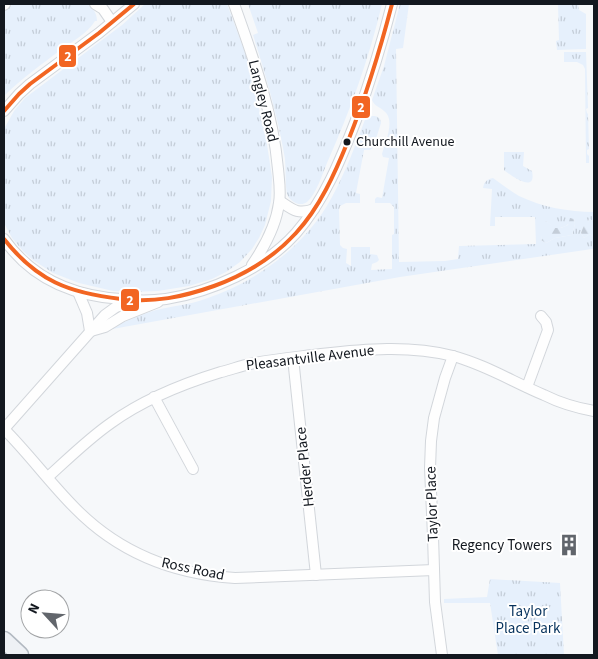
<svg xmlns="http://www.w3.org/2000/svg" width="598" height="659" font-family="'Source Sans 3',sans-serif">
<defs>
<pattern id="grass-tufts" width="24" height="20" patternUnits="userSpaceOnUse" patternTransform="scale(1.25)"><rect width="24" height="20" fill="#e6f0fc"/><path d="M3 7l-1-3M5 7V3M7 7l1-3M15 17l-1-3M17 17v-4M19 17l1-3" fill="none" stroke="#c4cdd8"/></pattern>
<pattern id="forest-firs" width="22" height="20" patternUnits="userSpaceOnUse" patternTransform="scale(1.25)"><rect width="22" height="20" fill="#e6f0fc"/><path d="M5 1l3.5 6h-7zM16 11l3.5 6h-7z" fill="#c4cdd8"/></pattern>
</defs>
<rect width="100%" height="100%" fill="#f6f8fa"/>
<g fill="url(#grass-tufts)" fill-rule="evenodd">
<path d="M13 4H87C93 8 97 13 97 21H95C88 33 73 41 62 49 42 64 22 78 4 96V11Z"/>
<path d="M145 4H227L246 55 266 138 272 177 271 201 265 225 259 238 252 249 240 262 226 272 212 279 189 286 158 291 129 292 113 291 79 283 53 273 33 260 23 251 12 238 4 223V129L14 111 25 98 122 25Z"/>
<path d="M248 4H382C369 59 350 111 327 163 323 173 316 194 308 201 301 208 290 202 287 194 285 182 286 171 285 159 278 117 266 76 253 35L258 33Z"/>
<path d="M400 4H409L403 48 396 49 399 262 445 261 458 259 459 246 536 244 535 217H495V226H490L492 189 483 188C484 182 487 179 493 178 502 184 510 191 519 196 542 207 569 212 594 212V221L589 219 588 222 583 227 581 233 584 238 590 234 594 237 592 249 400 277 107 330C123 322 139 315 156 310 172 306 189 305 205 299 256 282 306 246 332 197 346 171 356 144 366 117 372 115 381 115 381 123L373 148 370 150H364L356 193 360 194V203H346L340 206 339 210 340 245 343 248 347 249 346 263 351 266V247H370V254L377 255 379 260 377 262 372 264 371 270 392 269V235L394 234V207L390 203H375V199L377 197 382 198 389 158 383 157 382 154C385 142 396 120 384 111 379 106 375 107 372 100L384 66ZM574 219 575 224 572 235 555 238 546 243 541 240 546 221 555 229C564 228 568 225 574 219Z"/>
<path d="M558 4H578L579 10 586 14V49L557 50 556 41 559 40Z"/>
<path d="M564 52H586L588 108 586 109 587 113 588 114 589 149 587 150V154L589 156V163H586L585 69 583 65 577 62H564Z"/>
<path d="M504 152H524L523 166 532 171C537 195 510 175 504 170Z"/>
<path d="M490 579 560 583 564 655H498L490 603H444V599L487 597Z"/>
</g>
<g fill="url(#forest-firs)">
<path d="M570 218 574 219 575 224 572 235 555 238 546 243 541 240 542 234 540 229 546 221 555 228H561L568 225Z"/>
<path d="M583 219 588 222 589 219 594 221V248L592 249 594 237 590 234 584 238 581 233 583 227 580 222Z"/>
</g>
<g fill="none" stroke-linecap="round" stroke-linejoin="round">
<g stroke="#d2d6db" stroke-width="12">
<g id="minor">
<path d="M95 4 103 9 112 22"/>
<path d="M234 4C253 57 273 112 278 169 279 180 281 192 279 203 276 226 265 246 252 265"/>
<path d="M4 5 5 4"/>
<path d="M4 111 19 94 30 84 99 33 134 4"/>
<path d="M280 201C293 210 298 215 314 209"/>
<path d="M4 239C32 279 73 296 121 299 136 301 151 301 166 299 211 292 265 268 296 233 324 201 341 159 356 120 370 82 382 43 392 4"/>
<path d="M78 292 87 313 90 331"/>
<path d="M91 331 105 327 123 316 158 302"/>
<path d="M293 358 316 575"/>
<path d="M527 387 548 330 546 322 541 316"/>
<path d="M154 397 193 469"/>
<path d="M4 429C29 454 50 483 75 508 119 553 173 574 235 578L434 570"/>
<path d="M4 429 105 315 116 307 129 302"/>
<path d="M48 477C68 459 88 439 111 423 144 399 182 384 221 372 230 370 240 366 250 364 273 359 298 357 321 354 365 349 410 345 453 356 486 365 513 382 544 395 560 403 577 408 594 411"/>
<path d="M442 655 435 602 433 536 430 468 431 441 434 418 445 378 453 356"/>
</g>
</g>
<g stroke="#b2b9c1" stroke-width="19">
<path id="primary" d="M4 640 20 655"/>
</g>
<use href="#minor" stroke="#fefefe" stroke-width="10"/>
<use href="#primary" stroke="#eef1f5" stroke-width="16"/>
<g stroke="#fff" stroke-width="8">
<g id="bus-1">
<path d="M4 111 19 94 30 84 99 33 134 4"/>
<path d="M4 239C37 281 69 293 121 299 154 303 183 297 214 286 244 275 274 257 296 233 320 207 335 173 348 141 366 96 380 50 392 4"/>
</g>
</g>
<use href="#bus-1" stroke="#f26522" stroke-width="4"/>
</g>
<defs>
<g id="building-bare" transform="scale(1.725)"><path d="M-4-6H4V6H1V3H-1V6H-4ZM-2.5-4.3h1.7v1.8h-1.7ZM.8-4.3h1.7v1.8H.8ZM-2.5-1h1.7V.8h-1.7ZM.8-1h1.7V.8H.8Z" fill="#62666c" stroke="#fff" stroke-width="2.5" paint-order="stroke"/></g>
</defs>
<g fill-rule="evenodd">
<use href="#building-bare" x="569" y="545"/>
</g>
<circle fill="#13181f" stroke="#fff" stroke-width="2" cx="347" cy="142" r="4.5"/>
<g text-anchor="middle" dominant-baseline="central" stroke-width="4" stroke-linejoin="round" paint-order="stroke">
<g font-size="14" fill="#13181f" stroke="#fff" text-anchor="start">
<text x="356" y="142">Churchill Avenue</text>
</g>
<g font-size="15" fill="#13181f" stroke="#fff">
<text transform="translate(263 101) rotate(76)">Langley Road</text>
<text transform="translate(310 358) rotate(-7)">Pleasantville Avenue</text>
<text transform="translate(305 467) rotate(-96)">Herder Place</text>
<text transform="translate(432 504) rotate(-92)">Taylor Place</text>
<text transform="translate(193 569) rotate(12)">Ross Road</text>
</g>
<g font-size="15" fill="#13181f" stroke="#fff" text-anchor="end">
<text x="552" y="545">Regency Towers</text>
</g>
<g font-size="15" fill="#06325c" stroke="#fff">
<text x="528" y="611">Taylor<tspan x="528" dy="17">Place Park</tspan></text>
</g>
</g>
<g stroke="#fff" stroke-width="2">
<rect x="58" y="44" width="19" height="24" rx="5" fill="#f26522"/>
<rect x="351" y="95" width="20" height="24" rx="5" fill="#f26522"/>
<rect x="120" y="288" width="20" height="24" rx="5" fill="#f26522"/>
</g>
<g font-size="14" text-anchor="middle" font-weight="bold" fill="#fff">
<text x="68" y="61">2</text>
<text x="361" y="112">2</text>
<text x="130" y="305">2</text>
</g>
<rect width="598" height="659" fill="none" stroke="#13181f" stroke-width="10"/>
<g transform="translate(45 614) rotate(296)"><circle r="24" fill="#ffffff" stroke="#a1a3a5"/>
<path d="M0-4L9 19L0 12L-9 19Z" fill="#62666c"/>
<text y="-8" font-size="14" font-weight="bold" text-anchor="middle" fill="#13181f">N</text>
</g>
</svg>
